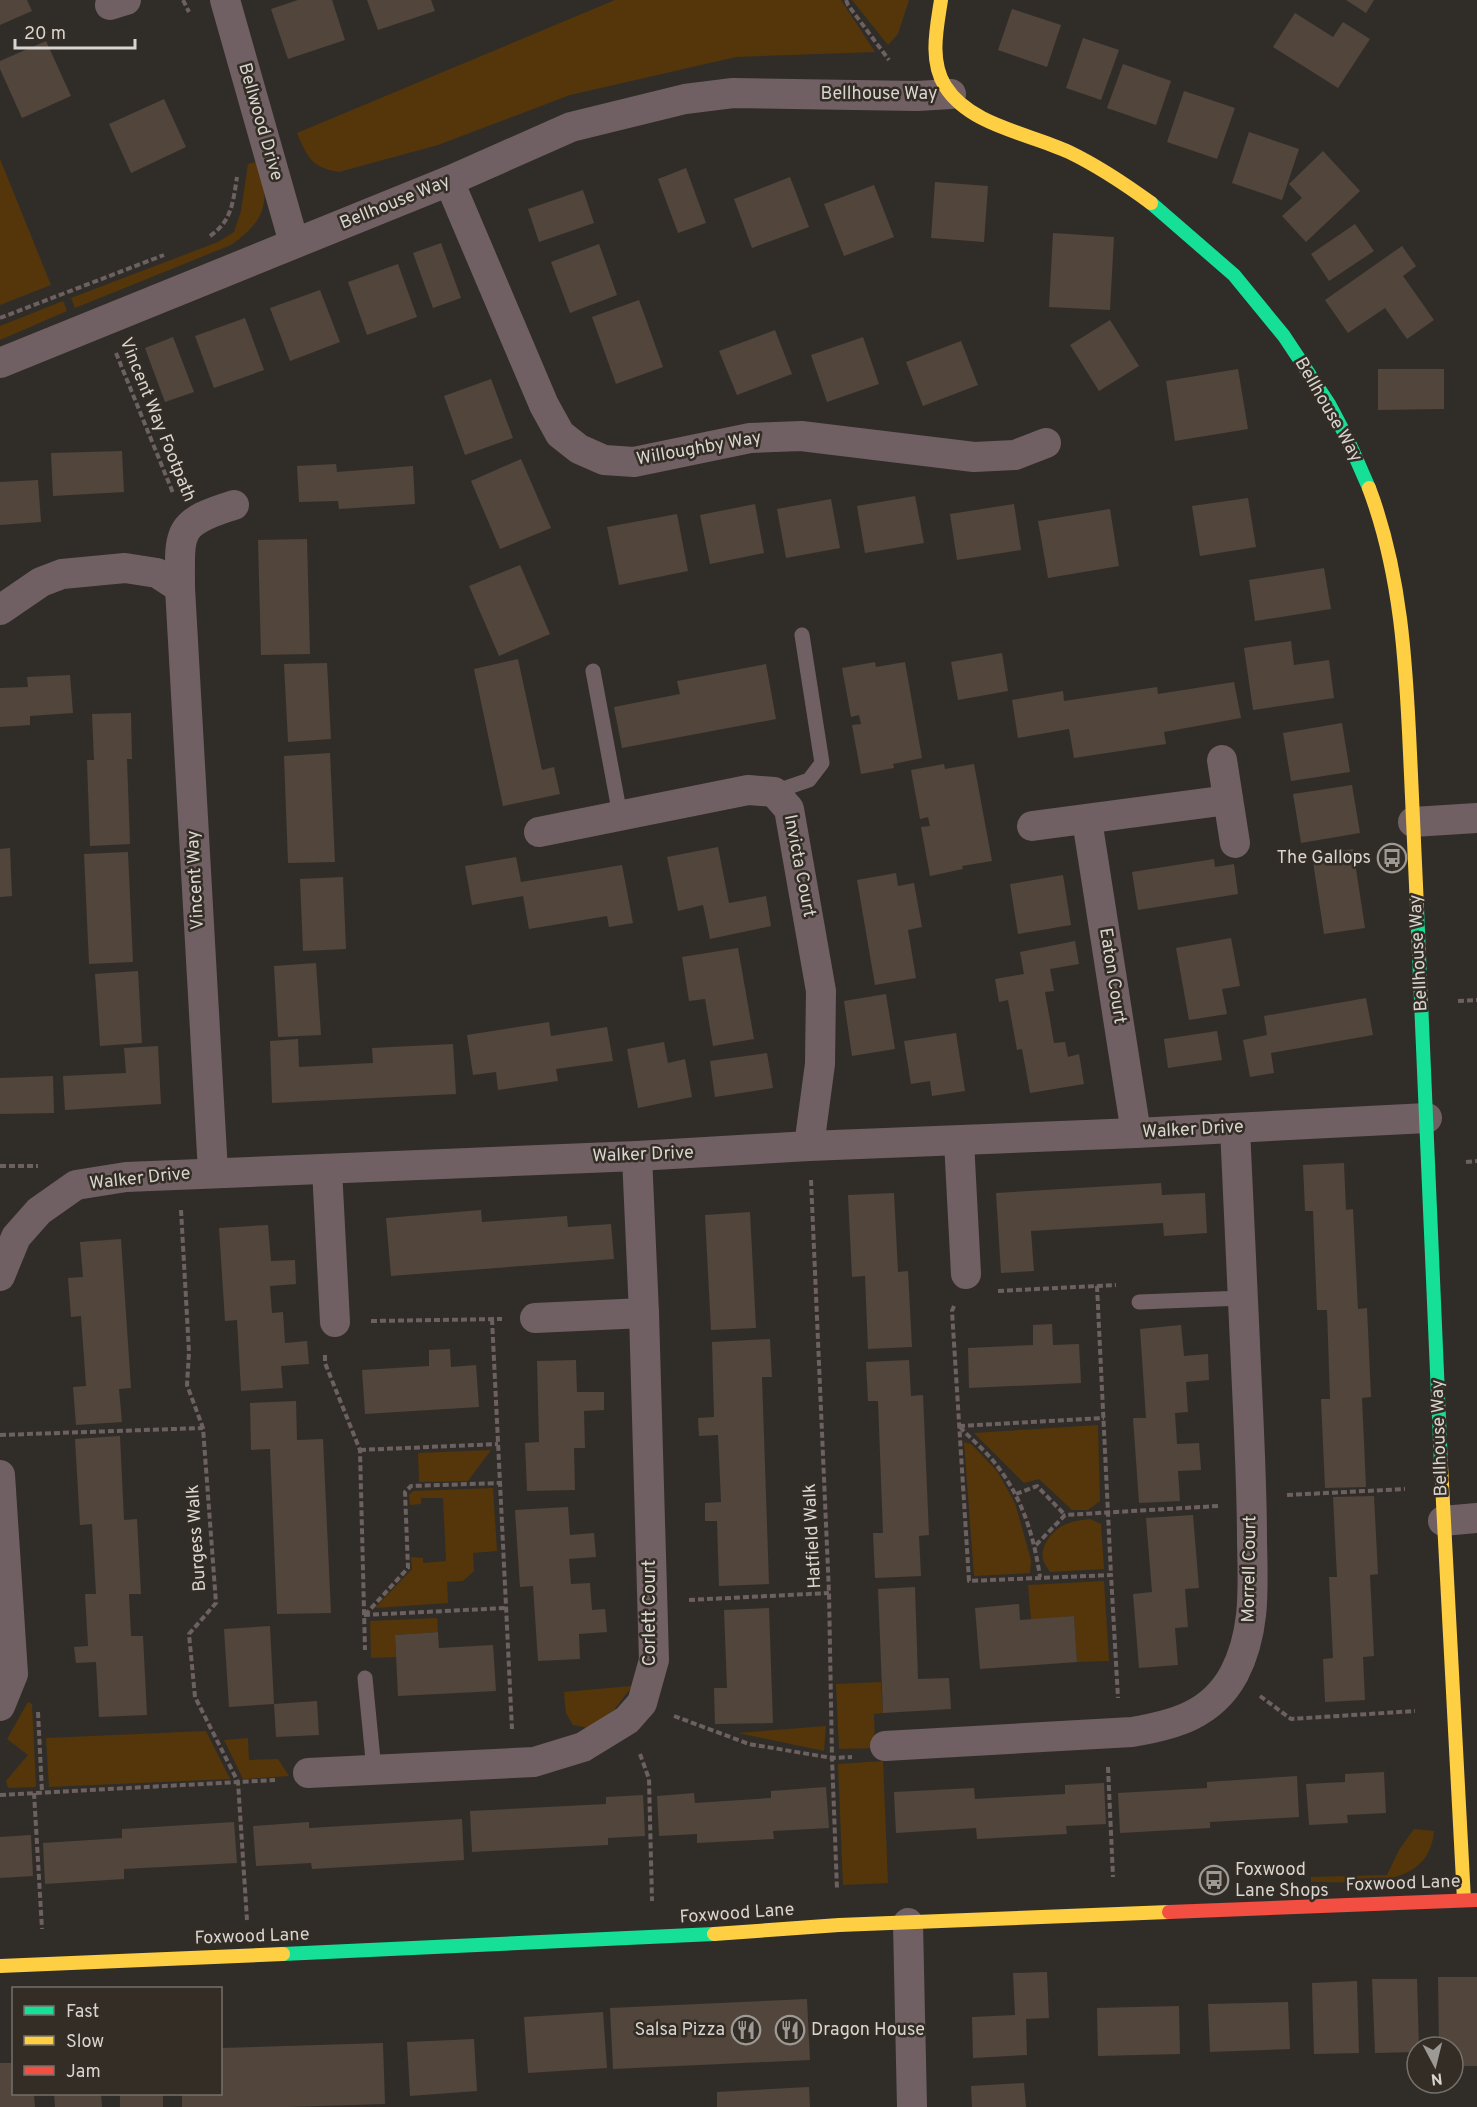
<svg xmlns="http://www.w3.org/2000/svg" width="1477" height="2107" font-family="Overpass,sans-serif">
<rect width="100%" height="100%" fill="#302d29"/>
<g fill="#54360a">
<path d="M615 0H841L875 52 736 57 570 95 438 145 339 172C311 167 308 158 297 133Z"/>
<path d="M852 0H909L898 34 888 45Z"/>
<path d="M0 159 51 285 0 305Z"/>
<path d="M259 161C269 202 268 219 231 245L75 308 71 298 218 242 234 232 241 211 248 164Z"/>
<path d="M63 301 67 311 0 340V326Z"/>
<path d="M1098 1425 1100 1501 1088 1510H1072L1039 1479 1024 1483 974 1433Z"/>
<path d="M964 1442 971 1444 997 1471 1015 1503 1031 1560 1030 1573 974 1576Z"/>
<path d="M491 1450 468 1481 419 1482 418 1453Z"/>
<path d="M493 1488 497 1551 473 1553 474 1571 463 1581 447 1582 448 1603 375 1608 412 1569 411 1557 423 1558V1563L446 1561 443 1498H421V1504L410 1505 409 1495 413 1491Z"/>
<path d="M1090 1519 1101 1524 1104 1569 1050 1572C1048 1568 1044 1564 1043 1559 1040 1545 1054 1529 1066 1524 1073 1521 1082 1520 1090 1519Z"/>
<path d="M1104 1581 1109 1661 1077 1662 1074 1616 1031 1620 1028 1585Z"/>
<path d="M437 1618 438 1632 395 1635 396 1657 371 1658 370 1621Z"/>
<path d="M881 1682 883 1713 874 1714 875 1748 839 1749 836 1684Z"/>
<path d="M632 1686 614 1710 589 1728 573 1725 566 1713 564 1692Z"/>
<path d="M28 1702 32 1704 36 1787 8 1788 6 1781 28 1755 7 1739Z"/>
<path d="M826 1726 824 1751 738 1733Z"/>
<path d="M206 1731 230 1779 49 1787 46 1738Z"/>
<path d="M248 1738 249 1760 278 1759 289 1776 243 1779 224 1740Z"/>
<path d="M883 1761 888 1883 843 1885 838 1764Z"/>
<path d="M1414 1829 1434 1831C1429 1892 1355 1881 1311 1882V1877L1387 1875 1399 1850Z"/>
</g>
<g fill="#52453b">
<path d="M0 0H27L32 11 0 25Z"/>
<path d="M298 0H332L345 40 288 59 271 9Z"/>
<path d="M367 0H431L435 11 378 30Z"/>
<path d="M1346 0H1374L1366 13Z"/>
<path d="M1012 9 1061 25 1047 67 998 50Z"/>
<path d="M1295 13 1333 37 1343 22 1370 39 1338 88 1273 47Z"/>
<path d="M1083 38 1119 50 1101 100 1066 88Z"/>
<path d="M46 41 71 96 22 118 0 69V61Z"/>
<path d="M1123 64 1171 81 1156 125 1107 108Z"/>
<path d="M1184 91 1235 108 1217 159 1167 142Z"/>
<path d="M164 99 186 147 131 173 109 124Z"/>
<path d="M1249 132 1299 149 1282 200 1232 183Z"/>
<path d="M1323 151 1360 191 1306 242 1282 216 1302 198 1289 184Z"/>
<path d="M686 168 706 223 678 233 658 179Z"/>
<path d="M790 177 809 227 752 248 734 199Z"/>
<path d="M935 182 988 186 984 242 931 238Z"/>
<path d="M874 185 894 237 844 256 824 204Z"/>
<path d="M583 190 594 223 539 242 528 209Z"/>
<path d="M1355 224 1374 251 1329 281 1311 254Z"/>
<path d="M1053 233 1114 237 1110 310 1049 307Z"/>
<path d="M441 243 461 298 433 308 413 253Z"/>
<path d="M599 244 617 295 570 313 551 262Z"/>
<path d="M1402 246 1416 266 1403 276 1434 320 1407 339 1385 308 1348 333 1325 300Z"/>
<path d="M398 264 417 317 367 335 348 282Z"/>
<path d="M320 290 340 342 290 361 270 308Z"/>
<path d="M639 300 663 367 616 384 592 317Z"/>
<path d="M245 318 264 370 214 388 195 336Z"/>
<path d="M1110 320 1139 366 1099 391 1070 345Z"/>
<path d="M775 330 792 374 737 395 719 351Z"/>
<path d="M173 337 194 392 165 402 145 348Z"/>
<path d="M863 337 879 384 827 402 811 355Z"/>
<path d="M961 341 978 385 923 406 906 362Z"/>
<path d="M1238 369 1248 429 1175 441 1166 381Z"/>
<path d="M1378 369H1444V409L1378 410Z"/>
<path d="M491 379 513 438 465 455 444 396Z"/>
<path d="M122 451 124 492 53 496 51 453Z"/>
<path d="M521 459 551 528 500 549 471 481Z"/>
<path d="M336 464 337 472 413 466 415 504 339 509 338 501 299 502 297 466Z"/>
<path d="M38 480 41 522 0 525V482Z"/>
<path d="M915 496 924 543 865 553 857 506Z"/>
<path d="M1248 498 1256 547 1200 556 1192 506Z"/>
<path d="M831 499 840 548 786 558 777 509Z"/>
<path d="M755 504 764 553 710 564 700 515Z"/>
<path d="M1014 504 1021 550 957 560 950 514Z"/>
<path d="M1110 509 1119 566 1048 578 1038 521Z"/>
<path d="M677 514 688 571 619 585 607 527Z"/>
<path d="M307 539 310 654 261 655 258 540Z"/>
<path d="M520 565 550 634 499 656 469 586Z"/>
<path d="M1324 568 1331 609 1255 621 1249 580Z"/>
<path d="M1291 641 1294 665 1329 660 1334 698 1253 710 1244 648Z"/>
<path d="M1002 653 1008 691 958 700 951 662Z"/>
<path d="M518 659 542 770 554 767 560 794 503 806 474 669Z"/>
<path d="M875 662 876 667 905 662 922 758 893 764 894 768 861 774 852 725 861 724 859 715 851 717 842 668Z"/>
<path d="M327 663 331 739 288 742 284 664Z"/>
<path d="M766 664 776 719 622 748 614 707 680 694 677 681Z"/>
<path d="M70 675 73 713 30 716V725L0 727V688L28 687 27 677Z"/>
<path d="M1234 682 1241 718 1164 732 1166 744 1074 758 1069 729 1018 738 1012 700 1063 691 1064 701 1157 687 1158 694Z"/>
<path d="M131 713 132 759H127L130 844 90 846 87 760H94L92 714Z"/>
<path d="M1342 723 1350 772 1291 781 1283 733Z"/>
<path d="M330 753 335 862 288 863 284 756Z"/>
<path d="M944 764 945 769 974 764 992 861 962 866 963 869 930 876 921 827 930 826 928 817 920 819 911 770Z"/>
<path d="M1352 785 1360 833 1301 843 1293 794Z"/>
<path d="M718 847 729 903 766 896 771 926 710 939 703 905 678 911 667 857Z"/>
<path d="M10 848 12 896 0 897V849Z"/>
<path d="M1353 849 1365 928 1324 934 1312 855Z"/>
<path d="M128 852 133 962 89 964 84 854Z"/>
<path d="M516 857 521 882 622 865 633 923 609 927 607 916 529 929 523 896 472 905 465 866Z"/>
<path d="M1214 859 1215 867 1234 864 1238 894 1138 910 1132 872Z"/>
<path d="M896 873 898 886 914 883 922 927 908 930 916 978 875 985 857 880Z"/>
<path d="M1063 875 1071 925 1018 934 1010 884Z"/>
<path d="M343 877 346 949 303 951 300 879Z"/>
<path d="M1231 938 1240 986 1222 989 1227 1014 1189 1020 1176 948Z"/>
<path d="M1075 941 1079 964 1050 969 1054 991 1045 992 1054 1043 1065 1042 1068 1057 1079 1054 1084 1084 1030 1093 1022 1049 1017 1050 1008 1000 999 1002 995 979 1024 974 1020 952Z"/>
<path d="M738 948 754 1039 713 1046 705 999 689 1001 682 957Z"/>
<path d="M316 963 321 1035 278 1037 274 966Z"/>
<path d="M138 971 142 1043 100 1046 95 974Z"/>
<path d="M886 994 895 1049 852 1056 844 1001Z"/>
<path d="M1366 998 1373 1035 1271 1053 1274 1073 1250 1077 1243 1040 1267 1035 1264 1016Z"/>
<path d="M549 1022 551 1036 607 1027 613 1061 556 1069 558 1081 498 1090 496 1072 473 1075 467 1035Z"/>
<path d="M1217 1031 1222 1060 1168 1068 1164 1039Z"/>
<path d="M956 1033 965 1091 932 1096 930 1081 911 1084 904 1041Z"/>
<path d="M298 1039 299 1067 373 1063 372 1048 453 1044 456 1094 272 1103 270 1041Z"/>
<path d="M664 1042 668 1063 685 1059 692 1097 638 1108 627 1049Z"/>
<path d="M158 1046 161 1104 65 1110 63 1076 126 1073 124 1048Z"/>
<path d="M767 1053 773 1088 715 1097 710 1061Z"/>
<path d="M53 1076 54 1113 0 1114V1078Z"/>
<path d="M1344 1163 1346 1210 1353 1209 1358 1309 1367 1308 1371 1397 1362 1398 1366 1487 1325 1488 1321 1399H1330L1327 1310H1317L1313 1211H1305L1303 1165Z"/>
<path d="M1161 1183 1162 1195 1205 1193 1207 1233 1164 1236 1163 1223 1031 1231 1034 1271 1001 1273 996 1193Z"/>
<path d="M894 1193 898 1272 908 1271 912 1347 868 1349 865 1276 852 1277 848 1195Z"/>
<path d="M481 1210 482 1222 567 1216 568 1227 611 1224 614 1259 391 1276 386 1218Z"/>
<path d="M750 1212 756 1328 711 1330 705 1215Z"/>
<path d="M268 1225 271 1261 295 1260 296 1284 270 1286 272 1313 283 1312 285 1343 307 1341 309 1364 281 1366 283 1388 241 1391 237 1320 225 1321 219 1228Z"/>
<path d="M121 1239 131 1388 119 1389 122 1422 76 1425 73 1387 86 1386 81 1316 71 1317 68 1278 83 1277 80 1242Z"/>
<path d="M1052 1324 1053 1345 1079 1344 1081 1383 969 1388 968 1348 1033 1345V1325Z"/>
<path d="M1181 1325 1184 1356 1208 1354 1209 1380 1186 1382 1188 1412 1175 1413 1177 1444 1199 1443 1201 1470 1178 1471 1180 1501 1139 1503 1133 1418H1146L1140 1329Z"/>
<path d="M770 1339 772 1377H762L769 1584 719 1586 717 1521H705V1503L721 1502 718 1435 699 1436 698 1418 714 1417 712 1342Z"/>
<path d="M450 1349 451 1367 476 1365 479 1407 365 1414 362 1370 429 1366V1350Z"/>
<path d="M576 1360 577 1392H604V1410L584 1411 585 1448H574L575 1490 527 1491 525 1443 539 1442 537 1361Z"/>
<path d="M909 1360 911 1396 923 1395 929 1535 919 1536 921 1576 875 1578 873 1533H883L878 1401H868L866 1362Z"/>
<path d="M296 1401 297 1440 323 1439 331 1613 277 1614 270 1449 251 1450 250 1403Z"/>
<path d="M120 1436 124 1520 137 1519 141 1594H129L131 1636H143L147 1715 99 1717 96 1662 76 1663 74 1647 88 1646 85 1594H96L92 1524 80 1525 75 1439Z"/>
<path d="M1374 1496 1378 1574 1370 1575 1374 1656 1363 1657 1365 1700 1325 1702 1323 1659 1333 1658 1329 1577H1337L1333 1497Z"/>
<path d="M568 1507 570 1535 594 1533 596 1557 569 1559 571 1584 590 1583 592 1610 605 1609 607 1632 579 1634 580 1659 538 1661 533 1586 520 1587 515 1510Z"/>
<path d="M1193 1515 1199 1588 1185 1589 1188 1627 1175 1628 1178 1665 1139 1668 1133 1594 1152 1592 1146 1518Z"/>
<path d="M915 1587 918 1679 949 1678 951 1709 883 1713 878 1589Z"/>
<path d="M1019 1604 1020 1620 1074 1616 1077 1662 980 1669 975 1608Z"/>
<path d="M769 1608 773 1723 715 1724 714 1688H727L724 1610Z"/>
<path d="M270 1626 274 1704 229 1707 224 1629Z"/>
<path d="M438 1632 439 1648 493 1645 496 1691 398 1696 395 1635Z"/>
<path d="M317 1701 319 1735 276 1737 274 1704Z"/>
<path d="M1384 1772 1386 1813 1347 1815 1348 1823 1309 1825 1306 1784 1345 1782V1774Z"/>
<path d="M1297 1776 1299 1817 1210 1822V1828L1120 1833 1118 1793 1207 1788V1782Z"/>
<path d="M1104 1783 1106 1824 1066 1826 1067 1834 977 1839 976 1828 896 1833 894 1792 974 1788 975 1799 1065 1794V1785Z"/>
<path d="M826 1787 829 1828 773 1831 774 1839 697 1843V1834L659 1836 657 1796 694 1793 695 1803 771 1798V1791Z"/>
<path d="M643 1795 645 1836 608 1838V1845L472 1852 470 1811 606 1804V1797Z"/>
<path d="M462 1819 464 1860 312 1869 311 1863 256 1866 253 1826 309 1822V1828Z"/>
<path d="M234 1822 237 1863 124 1869V1879L45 1884 43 1843 122 1838V1829Z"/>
<path d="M31 1835 33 1876 0 1878V1837Z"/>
<path d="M1047 1972 1049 2018 1026 2019 1027 2055 973 2058 972 2017 1015 2015 1013 1973Z"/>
<path d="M1438 1977H1477V2066H1453V2047H1439Z"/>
<path d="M1372 1979H1417L1419 2047H1417V2052L1375 2053Z"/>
<path d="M1357 1981 1359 2053 1314 2054 1312 1983Z"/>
<path d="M807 1999 810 2060 613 2069 610 2008Z"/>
<path d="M1288 2002 1290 2049 1210 2052 1208 2004Z"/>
<path d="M1179 2006 1180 2054 1098 2056 1097 2008Z"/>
<path d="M603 2012 607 2068 528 2073 524 2017Z"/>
<path d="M474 2039 477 2091 410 2096 407 2042Z"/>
<path d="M383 2043 385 2104 287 2107H182V2094H220V2048Z"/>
<path d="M0 2063H14V2094H34L35 2107H0Z"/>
<path d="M1024 2083 1026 2107H972L971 2086Z"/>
<path d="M809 2087 810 2107H717V2092Z"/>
<path d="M54 2094H101L102 2107H55Z"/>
<rect x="120" y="2094" width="43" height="13"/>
</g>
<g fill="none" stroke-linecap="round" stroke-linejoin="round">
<g stroke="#6c6060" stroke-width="4" stroke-dasharray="6 3" stroke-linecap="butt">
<path d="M183 0 189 12"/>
<path d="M846 0 848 5 889 60"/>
<path d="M210 236C232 221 233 202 237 177"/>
<path d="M0 318 164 255"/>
<path d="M116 353 173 493"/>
<path d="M1458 1001 1477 1000"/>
<path d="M1466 1162 1477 1161"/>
<path d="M0 1166H38"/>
<path d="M811 1180 829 1593 832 1758 837 1889"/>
<path d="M181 1210 189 1352 187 1385 203 1428 216 1603 189 1634 195 1697 238 1782 247 1920"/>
<path d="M1097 1286 1111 1575"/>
<path d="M998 1291 1116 1285"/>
<path d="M954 1306 952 1311 969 1581 1111 1575 1118 1698"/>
<path d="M492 1319 512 1729"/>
<path d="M371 1321 502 1319"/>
<path d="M325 1355V1363L360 1450 365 1650"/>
<path d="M959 1426 1104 1418"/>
<path d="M960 1427C972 1440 987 1452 998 1467 1023 1500 1034 1537 1040 1577"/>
<path d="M0 1435 203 1428"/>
<path d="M360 1450 498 1444"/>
<path d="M1016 1494 1037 1486 1065 1515"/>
<path d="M1287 1495 1405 1489"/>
<path d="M1036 1545 1065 1515 1218 1506"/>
<path d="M689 1600 829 1593"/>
<path d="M364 1615 506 1608"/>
<path d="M365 1615 408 1568 405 1492 411 1486 500 1483"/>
<path d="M1260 1696 1291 1719 1415 1711"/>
<path d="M38 1712 42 1792"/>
<path d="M674 1716 749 1744 832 1758 852 1757"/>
<path d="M640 1754 649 1779 652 1901"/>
<path d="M1108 1767 1113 1877"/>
<path d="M34 1793 42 1929"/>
<path d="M0 1795 275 1780"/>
</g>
<g stroke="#716063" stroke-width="15">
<path d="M593 671 620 815"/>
<path d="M774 792 809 780 822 763 802 635"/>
<path d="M1139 1302 1243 1298"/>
<path d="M365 1678 374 1770"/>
</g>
<g stroke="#716063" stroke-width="30">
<path d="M225 0 294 243"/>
<path d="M110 5 126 0"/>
<path d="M449 181 544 405 560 434 579 449 604 460 634 462 750 438 801 436 974 457 1015 455 1046 443"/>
<path d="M0 363 449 181 571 127 685 99 733 93 917 96 951 94"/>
<path d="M0 610 41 582 62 574 125 568 157 573 180 588"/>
<path d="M1222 760 1235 843"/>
<path d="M1087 820 1136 1133"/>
<path d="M1413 822 1477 818"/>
<path d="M1032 826 1228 800"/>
<path d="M539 832 748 790 774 792 789 809 821 991 820 1064 809 1146"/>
<path d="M959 1141 966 1274"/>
<path d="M327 1169 335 1322"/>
<path d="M213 1172 180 588C180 532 175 523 234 505"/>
<path d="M0 1276 16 1237 39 1211 76 1185 126 1177 637 1156 809 1146 1136 1133 1427 1118"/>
<path d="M535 1318 644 1313"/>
<path d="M0 1475 13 1674 0 1706"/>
<path d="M1443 1521 1477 1518"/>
<path d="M885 1746 1132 1732C1174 1725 1212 1715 1234 1674 1256 1632 1253 1587 1252 1541 1252 1497 1250 1453 1248 1409 1243 1315 1239 1221 1235 1128"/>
<path d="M308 1773 534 1762 583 1747 627 1720 642 1703 654 1660 644 1313 637 1156"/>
<path d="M908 1923 912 2107"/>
</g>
<g stroke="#16e098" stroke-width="14">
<path d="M1151 203 1234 275 1284 336 1329 404 1348 440 1369 488"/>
<path d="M1417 908 1441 1465"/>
<path d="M283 1954 714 1934"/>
</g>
<g stroke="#ffcf43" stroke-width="14">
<path d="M941 0C937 27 929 60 945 86 970 126 1029 133 1069 152 1098 166 1125 184 1151 203"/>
<path d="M1369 488C1401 573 1406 663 1410 753 1412 804 1415 856 1417 908"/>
<path d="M1441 1465 1464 1900"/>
<path d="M714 1934 839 1925 1169 1912"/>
<path d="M0 1966 283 1954"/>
</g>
<path stroke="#f24e42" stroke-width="14" d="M1169 1912 1477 1900"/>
</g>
<defs>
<g id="bus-ring" transform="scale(1.5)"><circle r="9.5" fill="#332d26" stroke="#9d9a95" stroke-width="1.5"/><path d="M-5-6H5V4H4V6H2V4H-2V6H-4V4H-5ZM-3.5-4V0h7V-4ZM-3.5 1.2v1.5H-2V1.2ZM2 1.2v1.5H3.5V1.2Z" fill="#9d9a95"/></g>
<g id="restaurant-ring" transform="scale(1.5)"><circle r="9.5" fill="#332d26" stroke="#9d9a95" stroke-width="1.5"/><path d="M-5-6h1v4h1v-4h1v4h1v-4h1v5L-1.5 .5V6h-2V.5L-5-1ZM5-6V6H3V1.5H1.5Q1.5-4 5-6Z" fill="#9d9a95"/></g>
</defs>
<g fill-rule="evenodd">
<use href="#bus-ring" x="1392" y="858"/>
<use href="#bus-ring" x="1214" y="1880"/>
<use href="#restaurant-ring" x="746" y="2030"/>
<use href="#restaurant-ring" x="790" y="2030"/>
</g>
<g text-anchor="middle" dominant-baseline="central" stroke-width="5" stroke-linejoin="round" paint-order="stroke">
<g font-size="18" fill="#d8d4cf" stroke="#332d26">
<text x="879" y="94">Bellhouse Way</text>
<text transform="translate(260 122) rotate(74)">Bellwood Drive</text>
<text transform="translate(395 203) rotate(-22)">Bellhouse Way</text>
<text transform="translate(1328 410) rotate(60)">Bellhouse Way</text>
<text transform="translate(157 420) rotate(68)">Vincent Way Footpath</text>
<text transform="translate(699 449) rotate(-10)">Willoughby Way</text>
<text transform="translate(799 866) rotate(79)">Invicta Court</text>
<text transform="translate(196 880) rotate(-93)">Vincent Way</text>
<text transform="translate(1419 953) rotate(-93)">Bellhouse Way</text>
<text transform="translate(1112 976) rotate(81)">Eaton Court</text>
<text transform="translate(1193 1130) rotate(-3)">Walker Drive</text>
<text transform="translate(643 1155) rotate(-2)">Walker Drive</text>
<text transform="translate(140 1179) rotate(-6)">Walker Drive</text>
<text transform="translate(1440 1438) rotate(-92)">Bellhouse Way</text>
<text transform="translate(813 1536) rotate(-93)">Hatfield Walk</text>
<text transform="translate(197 1538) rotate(-94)">Burgess Walk</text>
<text transform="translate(1250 1569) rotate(-89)">Morrell Court</text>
<text transform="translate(650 1613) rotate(-90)">Corlett Court</text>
<text transform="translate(1403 1884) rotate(-2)">Foxwood Lane</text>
<text transform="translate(737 1914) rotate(-4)">Foxwood Lane</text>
<text transform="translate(252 1937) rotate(-2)">Foxwood Lane</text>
</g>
<g font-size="18" fill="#d8d4cf" stroke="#332d26" text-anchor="end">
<text x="1371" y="858">The Gallops</text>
<text x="1235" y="1870" text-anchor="start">Foxwood<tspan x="1235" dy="21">Lane Shops</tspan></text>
<text x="725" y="2030">Salsa Pizza</text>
<text x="811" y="2030" text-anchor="start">Dragon House</text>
</g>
</g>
<rect x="12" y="1987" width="210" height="108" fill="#332d26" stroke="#75706a" stroke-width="1.5"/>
<rect x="24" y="2006" width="30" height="9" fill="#16e098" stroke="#75706a" stroke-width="1.5"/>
<text x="66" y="2017" font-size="18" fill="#d8d4cf">Fast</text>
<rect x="24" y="2036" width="30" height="9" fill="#ffcf43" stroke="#75706a" stroke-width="1.5"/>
<text x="66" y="2047" font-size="18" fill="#d8d4cf">Slow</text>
<rect x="24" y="2066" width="30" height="9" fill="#f24e42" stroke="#75706a" stroke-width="1.5"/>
<text x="66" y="2077" font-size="18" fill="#d8d4cf">Jam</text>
<g transform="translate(1435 2065) rotate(173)"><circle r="28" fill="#332d26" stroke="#75706a" stroke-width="1.5"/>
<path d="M0-4.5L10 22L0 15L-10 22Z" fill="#9d9a95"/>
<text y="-9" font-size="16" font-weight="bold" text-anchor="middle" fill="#d8d4cf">N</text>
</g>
<path d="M15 39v9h120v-9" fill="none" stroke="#d8d4cf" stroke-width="3"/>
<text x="24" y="39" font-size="18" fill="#d8d4cf" stroke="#332d26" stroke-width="4.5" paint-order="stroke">20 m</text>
</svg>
